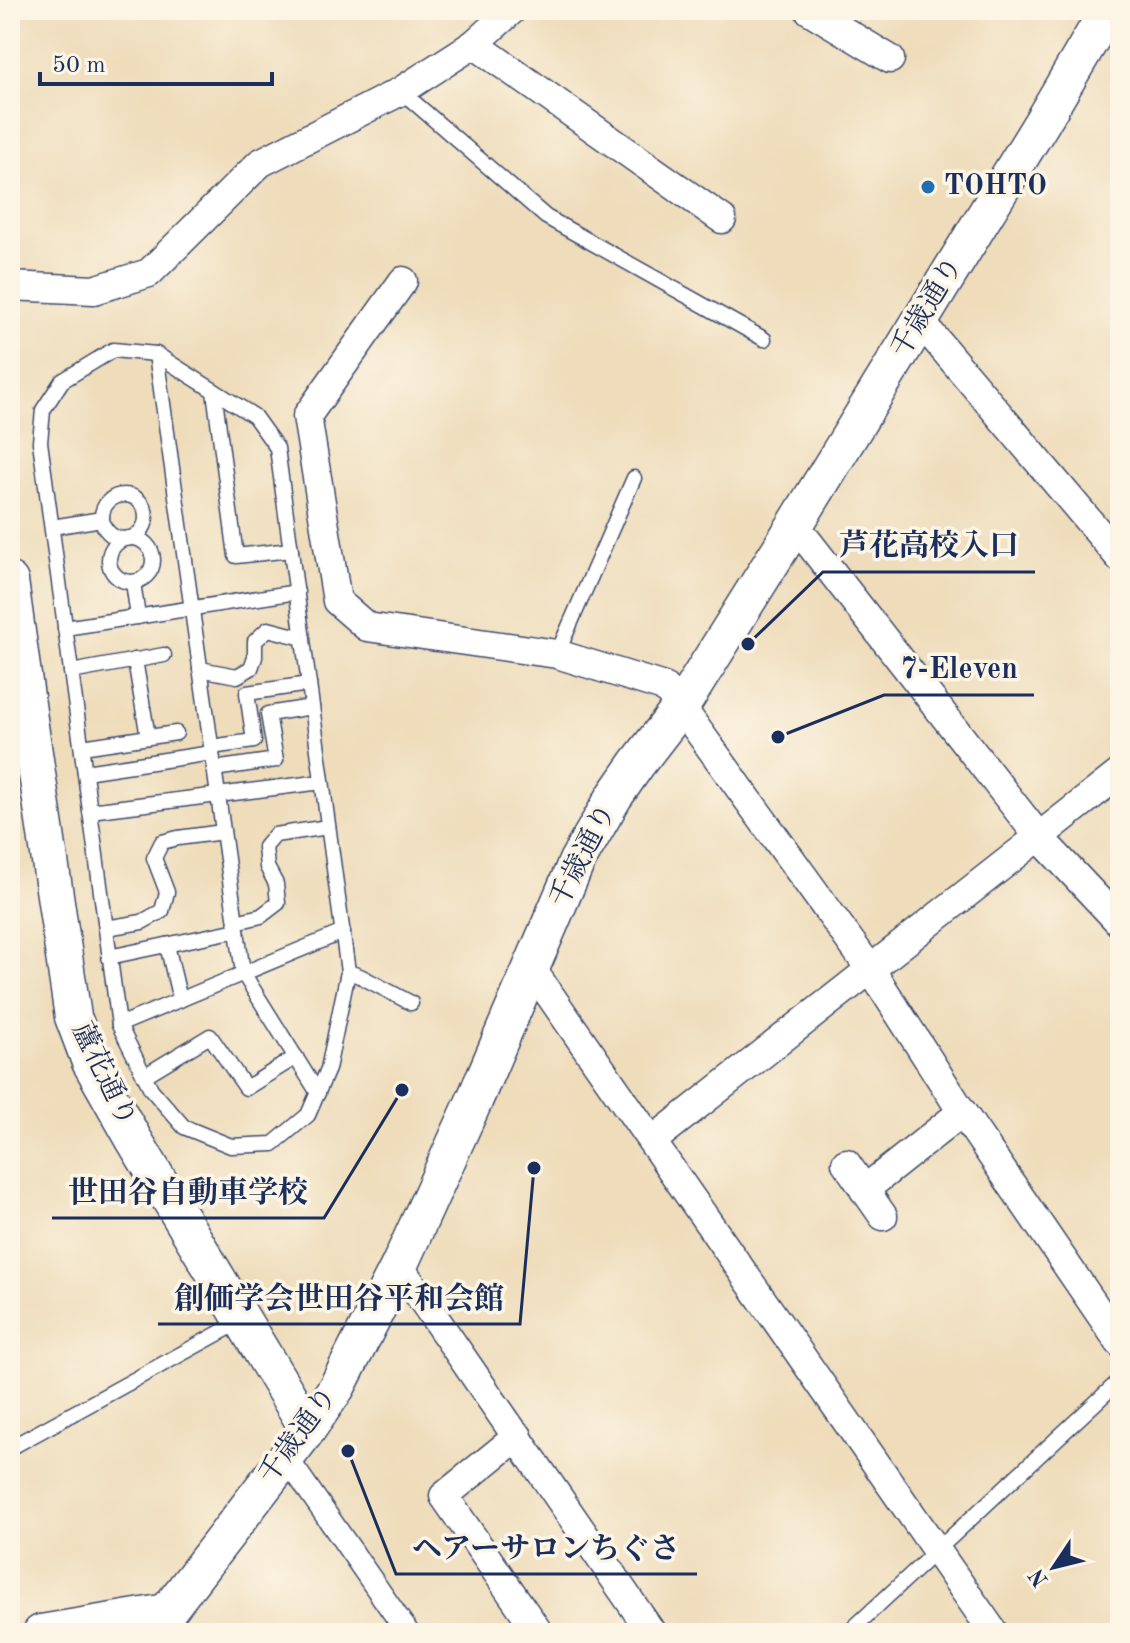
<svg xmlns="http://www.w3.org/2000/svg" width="1130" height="1643" font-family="'Old Standard TT','Noto Serif JP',serif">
<rect width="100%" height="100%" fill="#fcf5e5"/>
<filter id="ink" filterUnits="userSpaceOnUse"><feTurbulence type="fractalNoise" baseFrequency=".0125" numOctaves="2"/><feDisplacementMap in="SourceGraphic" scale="16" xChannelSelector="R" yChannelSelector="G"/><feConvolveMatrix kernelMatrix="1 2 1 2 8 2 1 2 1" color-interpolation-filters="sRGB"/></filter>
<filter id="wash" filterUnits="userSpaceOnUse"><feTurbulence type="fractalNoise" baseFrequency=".006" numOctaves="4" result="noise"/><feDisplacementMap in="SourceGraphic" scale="32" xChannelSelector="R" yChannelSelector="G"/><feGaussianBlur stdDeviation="1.8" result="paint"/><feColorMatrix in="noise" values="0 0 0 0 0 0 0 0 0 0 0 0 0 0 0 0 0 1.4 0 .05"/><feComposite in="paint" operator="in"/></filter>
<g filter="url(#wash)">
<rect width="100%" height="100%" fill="#eedcba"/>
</g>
<g filter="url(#ink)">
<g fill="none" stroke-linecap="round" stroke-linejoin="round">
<g stroke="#3b496c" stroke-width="17">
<g id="service">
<path d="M401 91 546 217 764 339"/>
<path d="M113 350 156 354 254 416 277 448 348 972 328 1069 308 1115 273 1144 231 1146 184 1127 151 1089 119 1025 40 442 43 410 62 381Z"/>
<path d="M156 354 243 973 318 1093"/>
<path d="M214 391 236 556 291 550"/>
<circle cx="124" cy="517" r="22"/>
<path d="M52 527 102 519"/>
<circle cx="131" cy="560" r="22"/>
<path d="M133 582 138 617"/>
<path d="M65 628 297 592"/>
<path d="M557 654 634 478"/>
<path d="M135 660 148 737"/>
<path d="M200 669 237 676 251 668 255 657V641L268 629 303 638"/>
<path d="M71 672 164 655"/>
<path d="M82 747 176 733"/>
<path d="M211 747 254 741 247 693 309 684"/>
<path d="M214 769 276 760 268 714 312 707"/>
<path d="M85 772 212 753"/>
<path d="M90 811 322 782"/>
<path d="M236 922 261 916 278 903 276 884 267 867 265 847 275 835 328 827"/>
<path d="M106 928 142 922 162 911 167 892 154 858 162 842 178 838 223 832"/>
<path d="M167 945 180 1000"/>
<path d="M109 957 237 930"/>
<path d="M348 972 360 976 411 1003"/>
<path d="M119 1025 343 932"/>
<path d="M144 1076 210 1036 246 1088 296 1057"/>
<path d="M10 1448 243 1320"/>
<path d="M848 1633 1120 1380"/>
</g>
</g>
<g stroke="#3b496c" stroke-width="25">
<path id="pedestrian" d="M286 1457 408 1633"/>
</g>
<g stroke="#3b496c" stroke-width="31">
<g id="minor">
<path d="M809 10 890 59"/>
<path d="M474 44 722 219"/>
<path d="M403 281 307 416 337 601 367 627 557 654 664 687 681 707 871 970 962 1112 1120 1343"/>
<path d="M10 286 94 290 149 273 260 163 401 91 474 44 512 10"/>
<path d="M920 321 1120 558"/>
<path d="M795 525 1039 837 1120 923"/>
<path d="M531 968 994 1633"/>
<path d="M652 1141 1120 773"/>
<path d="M846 1163 883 1216"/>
<path d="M864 1190 962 1112"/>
<path d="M399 1266 652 1633"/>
<path d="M518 1436 444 1496 539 1633"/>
</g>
</g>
<g stroke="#3b496c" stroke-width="39">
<g id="tertiary">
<path d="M10 581 29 719 73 1017 90 1062 133 1138 308 1429"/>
<path d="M41 1633 167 1612"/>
<path d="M153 1633 167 1612 308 1429 337 1387 399 1266 475 1099 577 861 614 797 637 764 681 707 795 525 1042 122 1108 10"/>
</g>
</g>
<use href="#service" stroke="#fff" stroke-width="14"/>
<use href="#pedestrian" stroke="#fff" stroke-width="22"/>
<use href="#minor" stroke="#fff" stroke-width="28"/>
<use href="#tertiary" stroke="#fff" stroke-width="36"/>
</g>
</g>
<circle fill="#1f6fb2" stroke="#fcf5e5" stroke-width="3" cx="928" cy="187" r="8"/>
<g text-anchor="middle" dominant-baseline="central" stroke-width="7" stroke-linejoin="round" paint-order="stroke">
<g font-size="28" font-weight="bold" fill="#1b2f5e" stroke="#fcf5e5" text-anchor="start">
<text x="944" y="187">TOHTO</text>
</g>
<g font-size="28" fill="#1b2f5e" stroke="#fcf5e5">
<text transform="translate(928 308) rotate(-59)">千歳通り</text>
<text transform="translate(584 856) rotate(-63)">千歳通り</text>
<text transform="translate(103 1075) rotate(64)">蘆花通り</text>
<text transform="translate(299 1436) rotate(-54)">千歳通り</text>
</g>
</g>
<path fill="none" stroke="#1b2f5e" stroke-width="3" d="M748 644L823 572H1035M778 737L884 695H1034M402 1090L324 1218H52M534 1168L520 1324H158M348 1451L396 1574H697"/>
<g fill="#1b2f5e" stroke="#fcf5e5" stroke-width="3">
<circle cx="748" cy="644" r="8"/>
<circle cx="778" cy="737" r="8"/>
<circle cx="402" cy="1090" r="8"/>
<circle cx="534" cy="1168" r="8"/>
<circle cx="348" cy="1451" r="8"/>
</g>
<g font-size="30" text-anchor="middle" font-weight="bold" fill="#1b2f5e" stroke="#fcf5e5" stroke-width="7" stroke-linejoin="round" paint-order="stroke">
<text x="929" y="555">芦花高校入口</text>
<text x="959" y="678">7-Eleven</text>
<text x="188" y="1202">世田谷自動車学校</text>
<text x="339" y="1308">創価学会世田谷平和会館</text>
<text x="546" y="1558">ヘアーサロンちぐさ</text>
</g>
<rect width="1130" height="1643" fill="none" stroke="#fcf5e5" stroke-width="40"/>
<g transform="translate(1054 1567) rotate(235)" stroke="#fcf5e5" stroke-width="6" paint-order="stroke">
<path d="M0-6L14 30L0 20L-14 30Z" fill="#1b2f5e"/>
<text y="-12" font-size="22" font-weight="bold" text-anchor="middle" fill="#1b2f5e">N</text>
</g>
<path d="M40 72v12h232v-12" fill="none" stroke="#1b2f5e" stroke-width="4"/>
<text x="52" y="72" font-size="24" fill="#1b2f5e" stroke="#fcf5e5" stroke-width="6" paint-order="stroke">50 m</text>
</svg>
